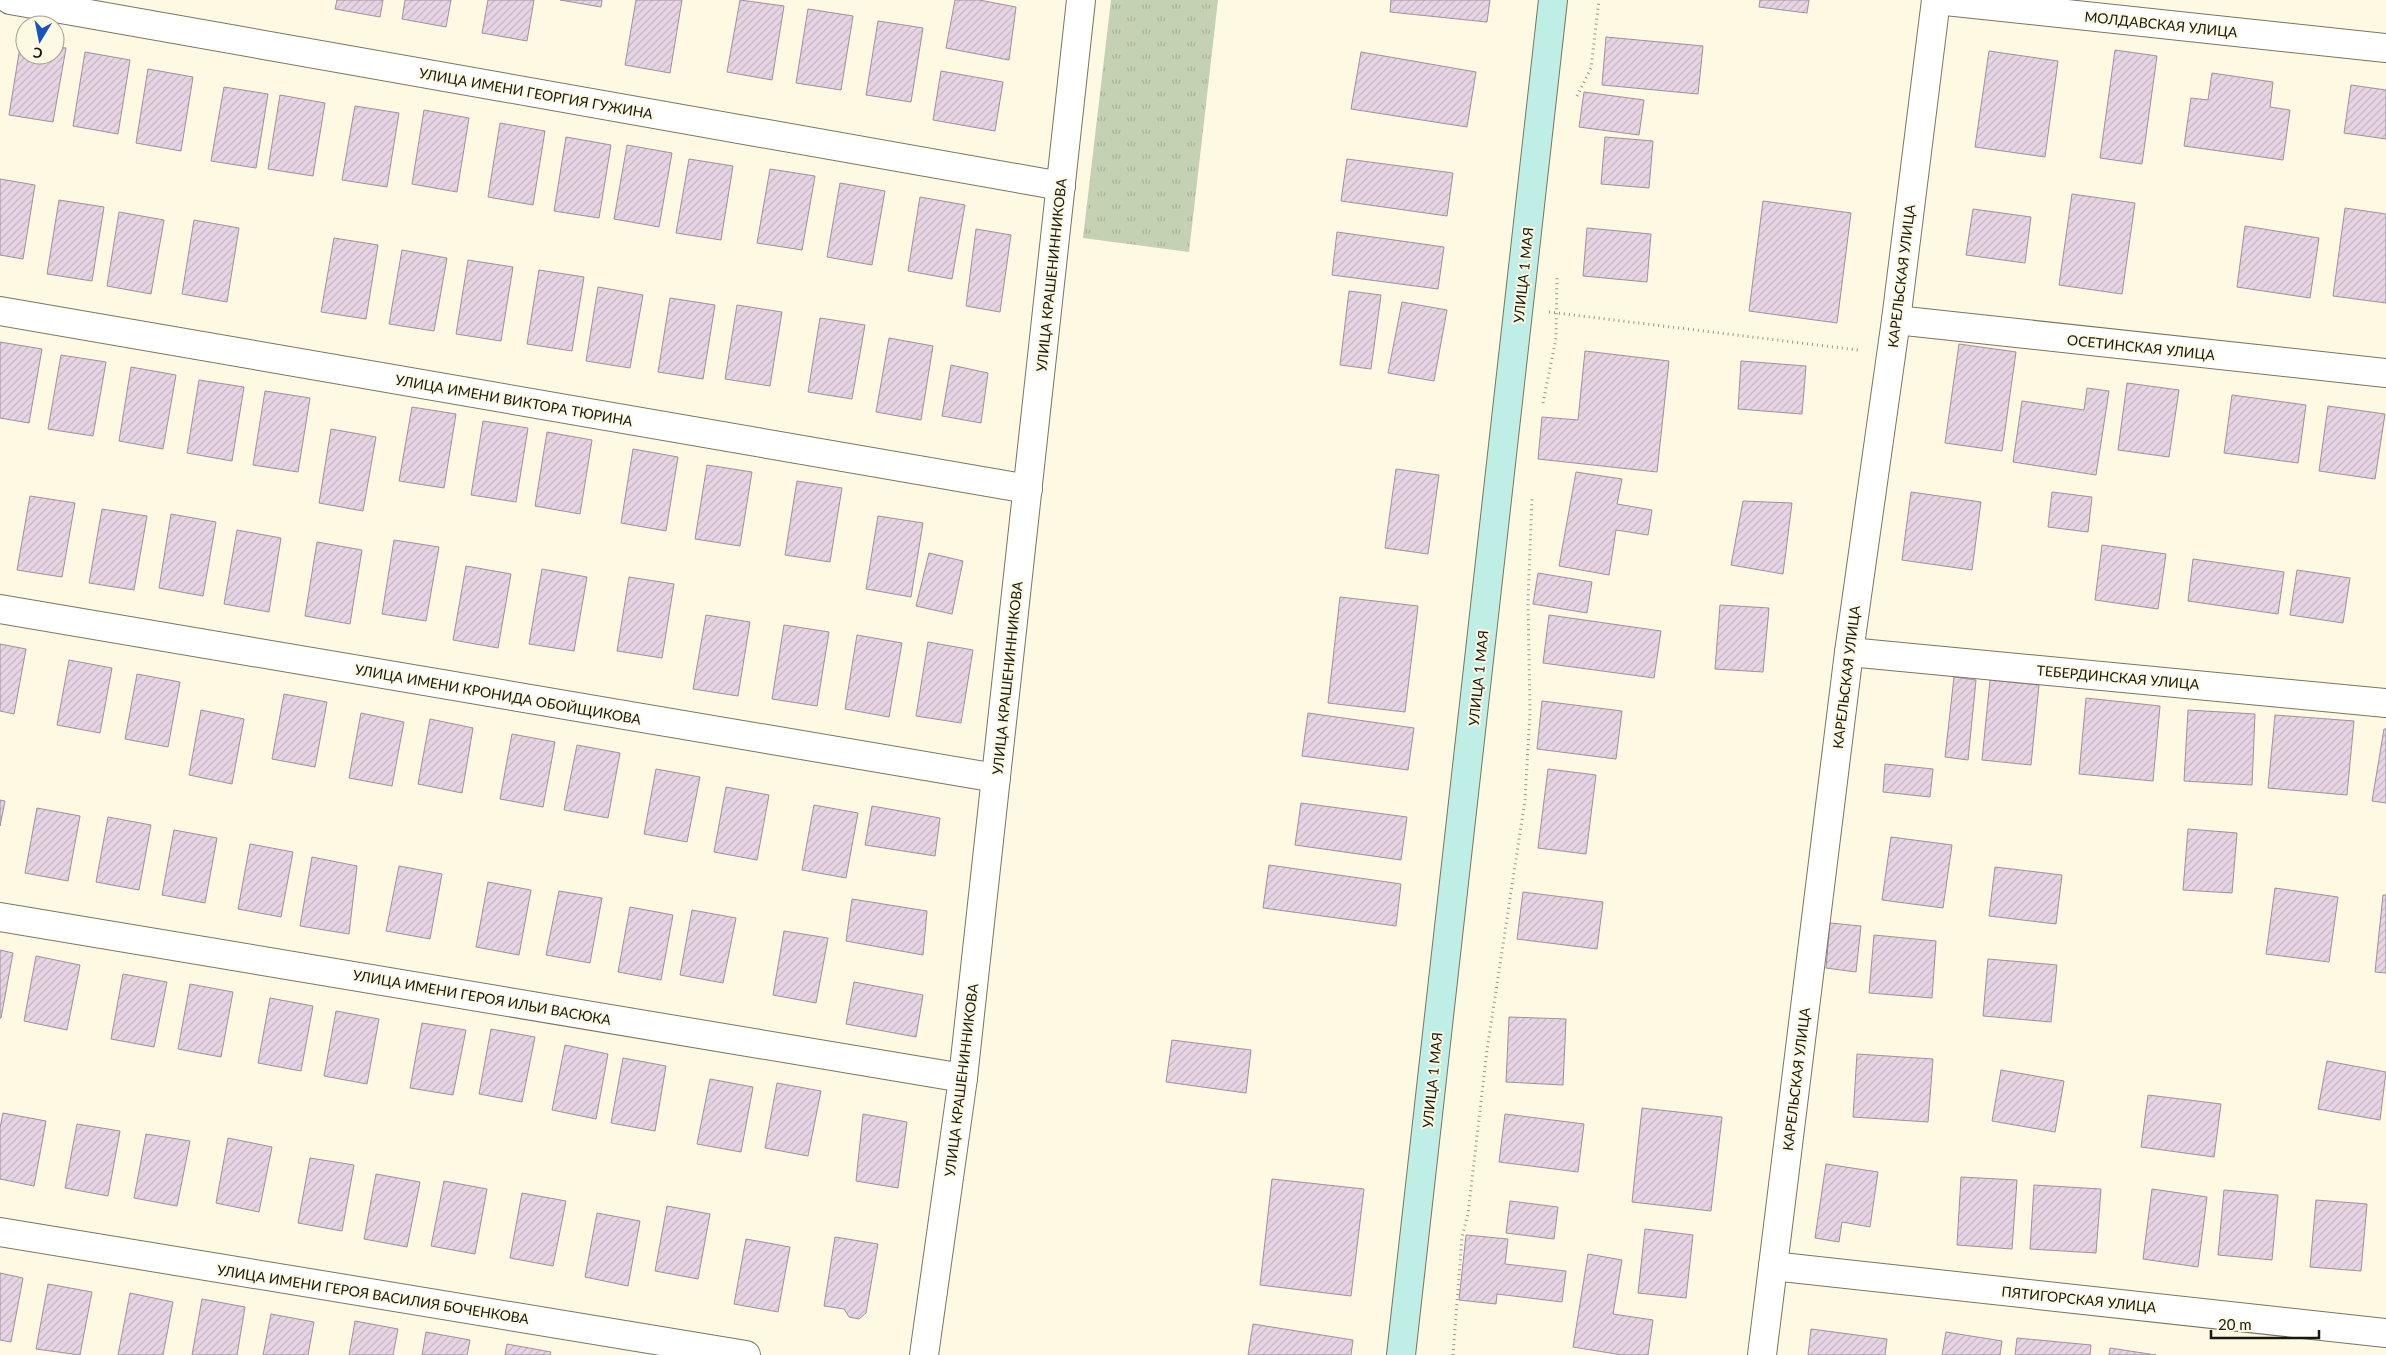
<svg xmlns="http://www.w3.org/2000/svg" width="2386" height="1355" font-family="Lato,sans-serif">
<defs>
<pattern id="park-tufts" width="24" height="20" patternUnits="userSpaceOnUse" patternTransform="scale(1.25)"><rect width="24" height="20" fill="#c4d1b2"/><path d="M3 7l-1-3M5 7V3M7 7l1-3M15 17l-1-3M17 17v-4M19 17l1-3" fill="none" stroke="#a8b398"/></pattern>
<pattern id="building-hatch" width="6" height="6" patternUnits="userSpaceOnUse" patternTransform="scale(1.25)"><rect width="6" height="6" fill="#e7d4e4"/><path d="M-1 1l2-2M0 6l6-6M5 7l2-2" fill="none" stroke="#c6b5c3"/></pattern>
</defs>
<rect width="100%" height="100%" fill="#fef9e3"/>
<path fill="url(#park-tufts)" d="M1111 0H1218L1189 252 1083 238Z"/>
<g fill="url(#building-hatch)" stroke="#a18f9e">
<path d="M337 0H383L380 17 335 9Z"/>
<path d="M405 0H451L446 27 402 19Z"/>
<path d="M488 0H534L527 41 482 33Z"/>
<path d="M560 0H602L601 7Z"/>
<path d="M636 0H682L670 73 625 65Z"/>
<path d="M740 0 784 6 772 80 727 72Z"/>
<path d="M955 0H979L1016 7 1009 60 946 48Z"/>
<path d="M1391 0H1490L1487 22 1390 12Z"/>
<path d="M1760 0H1809L1807 13 1759 7Z"/>
<path d="M808 9 853 16 841 90 796 83Z"/>
<path d="M878 21 923 28 911 102 866 95Z"/>
<path d="M1606 37 1703 46 1698 94 1602 85Z"/>
<path d="M21 41 25 42V55H55V47L66 48 53 122 9 115Z"/>
<path d="M2115 50 2157 56 2142 164 2100 158Z"/>
<path d="M1989 51 2058 61 2045 157 1975 147Z"/>
<path d="M85 52 130 60 118 134 73 126Z"/>
<path d="M1361 52 1476 72 1467 127 1351 109Z"/>
<path d="M148 69 193 77 181 151 136 143Z"/>
<path d="M941 71 1003 82 995 131 933 120Z"/>
<path d="M2212 73 2273 82 2270 107 2290 110 2283 160 2184 146 2191 98 2208 100Z"/>
<path d="M2351 85 2386 90V139L2344 133Z"/>
<path d="M224 87 268 94 256 168 211 161Z"/>
<path d="M1584 92 1644 100 1639 135 1579 127Z"/>
<path d="M280 95 325 103 313 176 268 169Z"/>
<path d="M355 106 399 113 387 187 342 180Z"/>
<path d="M424 110 469 118 457 192 412 184Z"/>
<path d="M500 123 545 131 533 205 488 197Z"/>
<path d="M566 137 611 145 599 218 554 211Z"/>
<path d="M1605 137 1653 141 1649 188 1601 184Z"/>
<path d="M627 145 672 153 659 227 614 219Z"/>
<path d="M689 159 733 166 721 240 676 233Z"/>
<path d="M1347 159 1453 173 1447 216 1341 201Z"/>
<path d="M770 169 815 176 802 250 757 243Z"/>
<path d="M0 179 35 185 23 259 0 255Z"/>
<path d="M840 183 885 191 872 265 827 257Z"/>
<path d="M2072 194 2135 203 2122 294 2059 285Z"/>
<path d="M920 197 965 205 952 279 908 271Z"/>
<path d="M59 200 104 207 92 281 47 274Z"/>
<path d="M1763 201 1851 213 1837 323 1749 311Z"/>
<path d="M2345 208 2386 214V303L2333 296Z"/>
<path d="M1973 209 2031 217 2025 263 1966 255Z"/>
<path d="M119 212 164 220 151 294 107 286Z"/>
<path d="M194 220 239 228 227 302 182 294Z"/>
<path d="M2245 226 2319 238 2310 298 2237 287Z"/>
<path d="M1587 228 1651 234 1647 282 1583 276Z"/>
<path d="M976 229 1011 235 1000 312 966 306Z"/>
<path d="M1337 232 1444 247 1438 289 1332 275Z"/>
<path d="M334 238 378 245 366 319 321 312Z"/>
<path d="M402 250 447 258 434 331 389 324Z"/>
<path d="M468 260 513 267 501 341 456 334Z"/>
<path d="M539 270 584 277 572 351 527 344Z"/>
<path d="M598 287 643 295 630 368 586 361Z"/>
<path d="M1349 291 1381 295 1371 369 1340 365Z"/>
<path d="M670 298 715 305 703 379 658 372Z"/>
<path d="M1402 302 1447 310 1434 381 1388 373Z"/>
<path d="M737 305 782 312 770 386 725 379Z"/>
<path d="M820 318 865 325 852 399 808 392Z"/>
<path d="M889 338 933 346 921 420 876 412Z"/>
<path d="M0 342 42 349 29 423 0 418Z"/>
<path d="M1959 344 2016 352 2002 451 1945 443Z"/>
<path d="M1585 351 1669 361 1657 472 1538 459 1542 417 1578 420Z"/>
<path d="M61 355 106 362 93 436 48 429Z"/>
<path d="M1741 361 1806 366 1802 414 1738 409Z"/>
<path d="M951 365 988 373 981 423 942 416Z"/>
<path d="M131 367 176 375 163 449 119 441Z"/>
<path d="M199 380 244 387 232 461 187 453Z"/>
<path d="M2127 383 2179 390 2169 457 2118 450Z"/>
<path d="M2087 388 2109 391 2096 475 2013 462 2022 401 2084 410Z"/>
<path d="M265 391 310 398 298 472 253 465Z"/>
<path d="M2232 395 2306 405 2298 463 2224 453Z"/>
<path d="M2328 406 2385 414 2375 479 2319 471Z"/>
<path d="M412 407 456 414 444 488 399 481Z"/>
<path d="M483 421 528 428 516 502 471 495Z"/>
<path d="M331 429 376 437 363 511 319 503Z"/>
<path d="M547 432 592 440 580 514 535 506Z"/>
<path d="M633 449 678 457 666 531 621 523Z"/>
<path d="M707 465 752 472 740 546 695 539Z"/>
<path d="M1396 469 1439 475 1428 554 1385 548Z"/>
<path d="M1576 472 1622 479 1617 504 1652 510 1648 535 1616 530 1609 575 1559 566Z"/>
<path d="M797 481 842 488 830 562 785 555Z"/>
<path d="M1911 492 1981 502 1972 570 1902 560Z"/>
<path d="M2052 492 2092 497 2088 532 2048 527Z"/>
<path d="M30 496 75 503 62 577 17 570Z"/>
<path d="M1743 501 1792 503 1783 574 1731 565Z"/>
<path d="M102 509 147 516 134 590 89 583Z"/>
<path d="M171 514 216 522 203 596 159 588Z"/>
<path d="M878 516 923 523 911 597 866 589Z"/>
<path d="M237 530 281 538 269 612 224 604Z"/>
<path d="M394 540 439 547 426 621 382 614Z"/>
<path d="M317 542 362 550 350 624 305 616Z"/>
<path d="M2102 545 2166 554 2158 609 2095 600Z"/>
<path d="M929 553 963 561 952 614 916 606Z"/>
<path d="M2193 559 2284 572 2278 614 2188 601Z"/>
<path d="M466 566 511 574 498 648 453 640Z"/>
<path d="M542 569 587 577 574 651 529 644Z"/>
<path d="M2297 570 2350 578 2343 623 2290 615Z"/>
<path d="M1538 573 1592 582 1587 613 1533 604Z"/>
<path d="M629 577 674 584 662 658 617 651Z"/>
<path d="M1340 597 1418 606 1405 712 1328 703Z"/>
<path d="M1720 605 1769 608 1763 672 1715 669Z"/>
<path d="M706 615 750 622 738 696 693 689Z"/>
<path d="M1549 615 1661 631 1654 678 1543 663Z"/>
<path d="M784 625 829 632 817 706 772 699Z"/>
<path d="M857 635 902 643 889 717 845 709Z"/>
<path d="M928 642 973 650 961 723 916 716Z"/>
<path d="M0 644 26 649 14 714 0 711Z"/>
<path d="M69 660 112 668 100 733 57 725Z"/>
<path d="M137 674 180 682 168 747 125 739Z"/>
<path d="M1954 677 1976 680 1968 760 1945 757Z"/>
<path d="M1990 680 2039 685 2031 765 1982 760Z"/>
<path d="M284 694 327 702 315 767 272 759Z"/>
<path d="M2086 698 2160 706 2153 781 2079 774Z"/>
<path d="M1542 701 1622 711 1616 759 1537 749Z"/>
<path d="M201 710 244 719 232 784 189 775Z"/>
<path d="M2188 710 2255 714 2252 785 2184 781Z"/>
<path d="M361 713 404 722 392 786 349 778Z"/>
<path d="M1308 713 1414 728 1408 770 1302 756Z"/>
<path d="M2275 715 2354 721 2347 795 2268 788Z"/>
<path d="M430 719 473 728 462 793 418 784Z"/>
<path d="M2384 729H2386V803L2372 801Z"/>
<path d="M512 734 555 742 543 807 500 799Z"/>
<path d="M577 745 620 753 608 818 564 810Z"/>
<path d="M1885 764 1933 769 1930 797 1883 792Z"/>
<path d="M656 769 700 777 687 842 644 834Z"/>
<path d="M1548 769 1596 775 1586 854 1538 848Z"/>
<path d="M726 787 769 795 757 860 714 852Z"/>
<path d="M0 800 5 801 0 826Z"/>
<path d="M1301 803 1407 817 1401 860 1295 845Z"/>
<path d="M814 805 858 813 846 878 802 870Z"/>
<path d="M872 806 940 818 935 856 865 845Z"/>
<path d="M37 808 80 816 68 881 25 873Z"/>
<path d="M108 817 151 825 139 890 96 882Z"/>
<path d="M2188 829 2237 833 2232 893 2183 890Z"/>
<path d="M174 830 217 838 205 903 162 895Z"/>
<path d="M1891 837 1952 845 1943 908 1882 900Z"/>
<path d="M250 844 293 852 281 917 238 909Z"/>
<path d="M312 857 357 866 349 934 300 926Z"/>
<path d="M1269 865 1401 884 1396 926 1263 908Z"/>
<path d="M399 866 442 874 430 939 386 931Z"/>
<path d="M1995 867 2062 875 2056 924 1989 916Z"/>
<path d="M488 882 531 890 519 955 476 947Z"/>
<path d="M2275 888 2338 897 2329 962 2266 954Z"/>
<path d="M559 891 602 898 590 963 546 955Z"/>
<path d="M1523 892 1603 902 1597 949 1517 939Z"/>
<path d="M2383 895H2386V973L2375 972Z"/>
<path d="M852 899 927 911 923 955 846 941Z"/>
<path d="M630 907 673 915 661 980 618 972Z"/>
<path d="M692 910 736 918 723 983 680 975Z"/>
<path d="M1830 923 1861 926 1856 972 1826 968Z"/>
<path d="M784 931 828 938 816 1003 773 995Z"/>
<path d="M1874 935 1936 941 1932 998 1869 993Z"/>
<path d="M0 950 13 953 1 1018H0Z"/>
<path d="M36 956 80 965 67 1030 24 1021Z"/>
<path d="M1988 959 2057 965 2051 1022 1983 1016Z"/>
<path d="M123 974 167 982 154 1047 111 1039Z"/>
<path d="M854 982 923 995 916 1037 846 1024Z"/>
<path d="M190 984 233 992 221 1057 178 1049Z"/>
<path d="M270 998 313 1006 301 1071 258 1063Z"/>
<path d="M336 1011 379 1019 367 1084 324 1076Z"/>
<path d="M1509 1017 1566 1019 1563 1085 1506 1082Z"/>
<path d="M422 1023 466 1030 453 1095 410 1088Z"/>
<path d="M491 1029 535 1037 522 1102 479 1094Z"/>
<path d="M1172 1040 1251 1050 1246 1093 1166 1082Z"/>
<path d="M565 1045 608 1054 596 1119 552 1110Z"/>
<path d="M1857 1054 1933 1059 1928 1122 1853 1117Z"/>
<path d="M623 1058 666 1066 655 1131 611 1123Z"/>
<path d="M2327 1061 2386 1072 2380 1120 2318 1109Z"/>
<path d="M2001 1070 2064 1081 2055 1132 1992 1121Z"/>
<path d="M710 1079 753 1087 741 1152 697 1144Z"/>
<path d="M777 1083 821 1091 808 1156 765 1148Z"/>
<path d="M2148 1095 2221 1104 2214 1157 2141 1147Z"/>
<path d="M1642 1108 1722 1117 1711 1211 1632 1202Z"/>
<path d="M3 1113 46 1121 34 1186 0 1179V1128Z"/>
<path d="M863 1114 907 1122 898 1188 856 1181Z"/>
<path d="M1505 1114 1584 1124 1578 1172 1499 1162Z"/>
<path d="M77 1124 120 1131 108 1196 65 1188Z"/>
<path d="M146 1134 190 1141 177 1206 134 1198Z"/>
<path d="M228 1138 272 1147 259 1212 216 1203Z"/>
<path d="M310 1158 354 1165 342 1231 298 1223Z"/>
<path d="M1826 1164 1878 1172 1870 1227 1842 1222 1839 1242 1815 1238Z"/>
<path d="M376 1174 420 1182 407 1247 364 1239Z"/>
<path d="M1961 1177 2017 1180 2012 1249 1957 1245Z"/>
<path d="M1272 1179 1364 1189 1351 1296 1260 1285Z"/>
<path d="M444 1181 487 1189 475 1254 431 1246Z"/>
<path d="M2034 1185 2101 1189 2096 1253 2030 1249Z"/>
<path d="M2152 1189 2207 1197 2198 1267 2143 1259Z"/>
<path d="M2224 1190 2278 1195 2272 1260 2218 1255Z"/>
<path d="M522 1193 566 1201 553 1266 510 1258Z"/>
<path d="M2316 1200 2367 1204 2361 1271 2310 1267Z"/>
<path d="M1510 1201 1558 1207 1554 1239 1506 1233Z"/>
<path d="M667 1206 710 1214 698 1279 655 1271Z"/>
<path d="M597 1213 640 1221 628 1286 585 1277Z"/>
<path d="M1645 1229 1693 1235 1686 1298 1638 1293Z"/>
<path d="M1466 1235 1508 1239 1505 1264 1566 1271 1562 1302 1497 1294 1496 1304 1459 1300Z"/>
<path d="M835 1237 878 1244 866 1313 859 1319 849 1317 844 1309 824 1306Z"/>
<path d="M746 1239 790 1247 778 1312 734 1304Z"/>
<path d="M1588 1254 1622 1260 1613 1314 1653 1320 1648 1355H1622L1573 1347Z"/>
<path d="M0 1273 23 1278 11 1342 0 1340Z"/>
<path d="M48 1284 92 1292 80 1355 36 1349Z"/>
<path d="M130 1293 173 1302 163 1355H118Z"/>
<path d="M202 1299 245 1307 237 1355H192Z"/>
<path d="M271 1314 314 1322 308 1355H263Z"/>
<path d="M355 1321 398 1329 393 1355H349Z"/>
<path d="M1253 1324 1353 1340 1351 1355H1248Z"/>
<path d="M1811 1329 1887 1339 1885 1355H1808Z"/>
<path d="M426 1332 470 1340 467 1355H422Z"/>
<path d="M1946 1332 2002 1341 2000 1355H1942Z"/>
<path d="M2017 1338 2091 1345 2090 1355H2015Z"/>
<path d="M507 1344 551 1352 550 1355H505Z"/>
<path d="M2110 1348 2156 1355H2109Z"/>
</g>
<g fill="none" stroke-linecap="round" stroke-linejoin="round">
<g stroke="#797561" stroke-width="30">
<g id="street">
<path d="M10 0 1061 186"/>
<path d="M1936 0 2386 48"/>
<path d="M0 311 1028 489"/>
<path d="M1896 320 2386 373"/>
<path d="M0 609 996 778"/>
<path d="M1849 652 2386 703"/>
<path d="M0 917 963 1078"/>
<path d="M0 1232 746 1355"/>
<path d="M1773 1266 2386 1333"/>
<path d="M924 1355 963 1078 1081 0"/>
<path d="M1762 1355 1849 652 1896 320 1936 0"/>
</g>
</g>
<g stroke="#797561" stroke-width="30">
<path id="secondary" d="M1401 1355 1553 0"/>
</g>
<g stroke="#9b9787" stroke-width="3" stroke-dasharray="1 4" stroke-linecap="butt">
<path d="M1577 96 1591 68 1599 0"/>
<path d="M1549 312 1858 350"/>
<path d="M1543 403 1556 338 1557 275"/>
<path d="M1453 1355 1462 1237 1468 1214 1487 1050 1525 800 1530 713 1528 602 1532 498"/>
</g>
<use href="#street" stroke="#fff" stroke-width="28"/>
<use href="#secondary" stroke="#beeee5" stroke-width="28"/>
</g>
<g text-anchor="middle" dominant-baseline="central" stroke-width="4" stroke-linejoin="round" paint-order="stroke">
<g font-size="14" fill="#191810" stroke="#fef9e3">
<text transform="translate(2161 24) rotate(6)">МОЛДАВСКАЯ УЛИЦА</text>
<text transform="translate(536 93) rotate(10)">УЛИЦА ИМЕНИ ГЕОРГИЯ ГУЖИНА</text>
<text transform="translate(1051 275) rotate(-84)">УЛИЦА КРАШЕНИННИКОВА</text>
<text transform="translate(1523 275) rotate(-84)">УЛИЦА 1 МАЯ</text>
<text transform="translate(1901 276) rotate(-83)">КАРЕЛЬСКАЯ УЛИЦА</text>
<text transform="translate(2141 347) rotate(6)">ОСЕТИНСКАЯ УЛИЦА</text>
<text transform="translate(514 400) rotate(10)">УЛИЦА ИМЕНИ ВИКТОРА ТЮРИНА</text>
<text transform="translate(1846 677) rotate(-83)">КАРЕЛЬСКАЯ УЛИЦА</text>
<text transform="translate(2118 677) rotate(5)">ТЕБЕРДИНСКАЯ УЛИЦА</text>
<text transform="translate(1007 678) rotate(-84)">УЛИЦА КРАШЕНИННИКОВА</text>
<text transform="translate(1478 678) rotate(-84)">УЛИЦА 1 МАЯ</text>
<text transform="translate(498 694) rotate(10)">УЛИЦА ИМЕНИ КРОНИДА ОБОЙЩИКОВА</text>
<text transform="translate(482 997) rotate(10)">УЛИЦА ИМЕНИ ГЕРОЯ ИЛЬИ ВАСЮКА</text>
<text transform="translate(1796 1079) rotate(-83)">КАРЕЛЬСКАЯ УЛИЦА</text>
<text transform="translate(961 1080) rotate(-83)">УЛИЦА КРАШЕНИННИКОВА</text>
<text transform="translate(1432 1080) rotate(-84)">УЛИЦА 1 МАЯ</text>
<text transform="translate(373 1294) rotate(9)">УЛИЦА ИМЕНИ ГЕРОЯ ВАСИЛИЯ БОЧЕНКОВА</text>
<text transform="translate(2079 1299) rotate(6)">ПЯТИГОРСКАЯ УЛИЦА</text>
</g>
</g>
<g transform="translate(40 40) rotate(190)"><circle r="24" fill="#fef9e3" stroke="#a29f8f"/>
<path d="M0-4L9 19L0 12L-9 19Z" fill="#1553be"/>
<text y="-8" font-size="14" font-weight="bold" text-anchor="middle" fill="#191810">С</text>
</g>
<path d="M2211 1330v8h108v-8" fill="none" stroke="#191810" stroke-width="2.5"/>
<text x="2218" y="1330" font-size="15" fill="#191810" stroke="#fef9e3" stroke-width="4" paint-order="stroke">20 m</text>
</svg>
